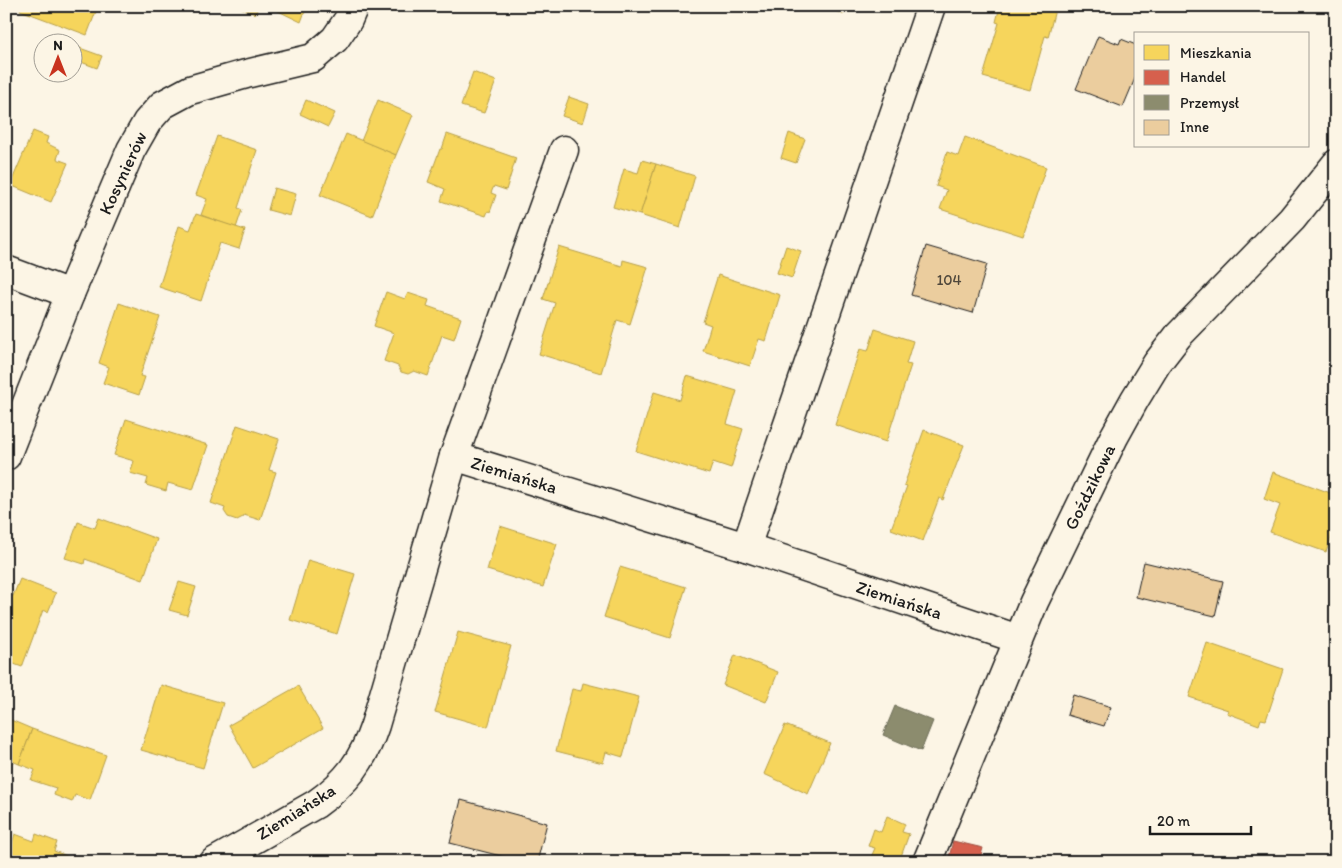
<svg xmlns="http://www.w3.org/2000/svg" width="1342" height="868" font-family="Itim,sans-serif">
<rect width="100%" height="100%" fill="#fcf5e5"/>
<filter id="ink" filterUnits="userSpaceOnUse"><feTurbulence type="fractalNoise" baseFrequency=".02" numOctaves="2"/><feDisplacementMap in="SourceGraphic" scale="10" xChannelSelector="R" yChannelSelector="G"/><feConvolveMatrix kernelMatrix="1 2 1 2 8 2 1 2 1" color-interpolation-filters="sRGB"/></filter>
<g filter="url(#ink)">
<g fill="#f6d55c" stroke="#b59e49">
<path d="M21 6H98L87 35 20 10Z"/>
<path d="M237 6H259L255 14Z"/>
<path d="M268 6H307L301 22Z"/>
<path d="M818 6H846L844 14Z"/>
<path d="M1000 6H1056L1048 37 1045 36 1030 90 983 77 999 23 996 22Z"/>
<path d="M77 47 102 56 97 68 73 59Z"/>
<path d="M473 72 496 81 484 113 461 106Z"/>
<path d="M569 97 589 104 583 123 562 116Z"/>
<path d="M306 100 335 113 328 127 300 114Z"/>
<path d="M378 100 413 115 396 155 361 141Z"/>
<path d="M33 131 48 137 46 143 60 150 57 159 68 163 51 202 10 185Z"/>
<path d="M789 133 805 139 796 163 781 158Z"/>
<path d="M346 134 396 155 372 216 320 195Z"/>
<path d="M447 134 516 158 506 190 494 186 491 193 496 195 490 212 488 211 486 216 441 201 445 189 428 182 440 149H442Z"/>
<path d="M217 136 257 150 238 208 242 210 236 228 201 215 207 199 196 195Z"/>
<path d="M965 137 1046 167 1023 236 940 209 947 190 936 186 947 152 958 156Z"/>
<path d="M642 160 656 164 640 215 613 207 624 169 638 173Z"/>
<path d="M656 164 695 176 680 228 640 215Z"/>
<path d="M274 188 296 194 290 216 268 210Z"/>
<path d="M196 214 245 230 239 249 220 243 201 301 159 287 179 226 190 230Z"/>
<path d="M786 246 801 251 792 278 777 273Z"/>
<path d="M559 247 622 266 623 260 648 267 630 324 617 320 601 373 539 354 555 303 543 299Z"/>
<path d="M718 275 780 295 766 341 759 339 750 366 703 351 711 325 703 322Z"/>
<path d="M386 292 405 299 408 293 429 300 427 306 461 318 454 339 442 335 428 376 414 371 408 374 401 372 398 366 384 361 394 333 374 326Z"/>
<path d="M119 303 160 317 140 376 145 377 139 395 103 383 109 367 99 363Z"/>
<path d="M875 329 913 341 906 364 911 365 886 442 835 425 860 349 868 351Z"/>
<path d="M687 376 737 391 727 424 743 429 731 468 713 462 709 474 636 451 654 392 680 400Z"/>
<path d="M126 419 208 445 193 490 168 483 166 491 146 485 148 478 130 473 134 461 114 455Z"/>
<path d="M237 425 279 439 269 470 276 472 260 520 244 515 243 517 237 520 228 517 224 511 225 508 211 503Z"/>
<path d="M924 430 964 445 943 500 939 498 923 541 891 529 907 486 904 485Z"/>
<path d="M1273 472 1336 495V524L1326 552 1270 532 1280 505 1264 499Z"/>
<path d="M99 518 157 539 143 580 85 559 84 564 65 558 78 522 95 528Z"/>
<path d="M500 526 557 544 543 587 487 570Z"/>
<path d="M308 560 355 574 337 634 290 620Z"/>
<path d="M620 567 686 587 670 638 604 617Z"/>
<path d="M20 579 56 593 48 612 43 610 22 667 6 661V594L13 596Z"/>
<path d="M179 582 196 587 187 615 169 610Z"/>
<path d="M458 632 511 646 488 727 435 712Z"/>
<path d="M1207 643 1283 669 1266 720 1261 719 1259 725 1227 713 1228 710 1189 697Z"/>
<path d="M735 655 778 672 766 702 723 685Z"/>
<path d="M583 683 639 697 623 757 606 752 603 763 556 751 572 689 581 691Z"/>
<path d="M161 685 223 703 203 768 141 750Z"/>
<path d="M298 686 323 728 253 768 229 725Z"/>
<path d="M6 718 32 729 19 764 8 759 6 763Z"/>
<path d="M785 725 830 743 808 794 764 774Z"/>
<path d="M32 729 106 755 90 800 75 795 72 802 54 795 56 788 31 780 35 770 19 764Z"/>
<path d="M887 816 905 824 902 832 909 834 899 862H869L875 848 868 846 874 829 881 832Z"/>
<path d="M15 834 34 841 36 834 57 842 54 851 74 859 73 862H6V844L11 846Z"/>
</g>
<path fill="#d6604d" stroke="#9e4c3e" d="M953 841 983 848 979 862H948Z"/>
<path fill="#8c8c6e" stroke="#6a6a55" d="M895 706 933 721 921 751 883 735Z"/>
<g fill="#ebcd9e" stroke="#1c1c1c">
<path d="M1098 36 1119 44 1121 39 1136 45V76L1123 107 1076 89Z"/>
<path d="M926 246 987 264 973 313 911 295Z"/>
<path d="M1144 562 1223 581 1215 616 1136 597Z"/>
<path d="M1073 695 1111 707 1104 726 1067 715Z"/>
<path d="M461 800 547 823 537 862H524L450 843Z"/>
</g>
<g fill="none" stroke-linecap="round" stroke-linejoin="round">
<g stroke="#1c1c1c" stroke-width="31">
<g id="street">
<path d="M6 270 70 294"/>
<path d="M6 456 70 294 131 150 147 122 162 105 190 90 246 74 313 58 335 39 348 20 354 6"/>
<path d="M454 456 746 547 1018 639"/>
<path d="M746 547 931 6"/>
<path d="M214 862 316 804C347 782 363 761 375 725L454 456 564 150"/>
<path d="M927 862 1034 602 1114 437 1135 399 1157 363 1178 336 1292 219 1336 164"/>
</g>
</g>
<use href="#street" stroke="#fcf5e5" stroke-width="28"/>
</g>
</g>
<g text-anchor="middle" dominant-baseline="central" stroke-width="5" stroke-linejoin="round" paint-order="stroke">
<g font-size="15" fill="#50483c">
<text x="949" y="280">104</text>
</g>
<g font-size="18" fill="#1c1c1c" stroke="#fcf5e5">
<text transform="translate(123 173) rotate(-65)">Kosynierów</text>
<text transform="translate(514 475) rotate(17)">Ziemiańska</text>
<text transform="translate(1090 487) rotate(-64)">Goździkowa</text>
<text transform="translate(899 600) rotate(18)">Ziemiańska</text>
<text transform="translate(296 812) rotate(-32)">Ziemiańska</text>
</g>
</g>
<rect width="1342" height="868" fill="none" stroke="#fcf5e5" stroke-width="25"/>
<rect x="12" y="12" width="1317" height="843" fill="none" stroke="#1c1c1c" stroke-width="2" filter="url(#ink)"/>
<rect x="1134" y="32" width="175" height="115" fill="#fcf5e5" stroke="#a29e95"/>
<rect x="1144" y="45" width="25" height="15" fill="#f6d55c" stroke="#a29e95"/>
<text x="1180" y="58" font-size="15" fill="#1c1c1c">Mieszkania</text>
<rect x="1144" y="70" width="25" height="15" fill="#d6604d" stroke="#a29e95"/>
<text x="1180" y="82" font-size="15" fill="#1c1c1c">Handel</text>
<rect x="1144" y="95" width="25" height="15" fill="#8c8c6e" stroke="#a29e95"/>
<text x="1180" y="108" font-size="15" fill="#1c1c1c">Przemysł</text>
<rect x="1144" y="120" width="25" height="15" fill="#ebcd9e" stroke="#a29e95"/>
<text x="1180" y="132" font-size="15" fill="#1c1c1c">Inne</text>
<g transform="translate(58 58)"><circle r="24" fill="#fcf5e5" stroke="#a29e95"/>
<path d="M0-4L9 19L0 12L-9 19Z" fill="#c8321e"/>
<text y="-8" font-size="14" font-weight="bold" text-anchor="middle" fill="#1c1c1c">N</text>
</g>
<path d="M1150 826v8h101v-8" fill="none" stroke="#1c1c1c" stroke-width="2.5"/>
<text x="1157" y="826" font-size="15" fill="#1c1c1c" stroke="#fcf5e5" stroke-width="4" paint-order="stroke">20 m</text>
</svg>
